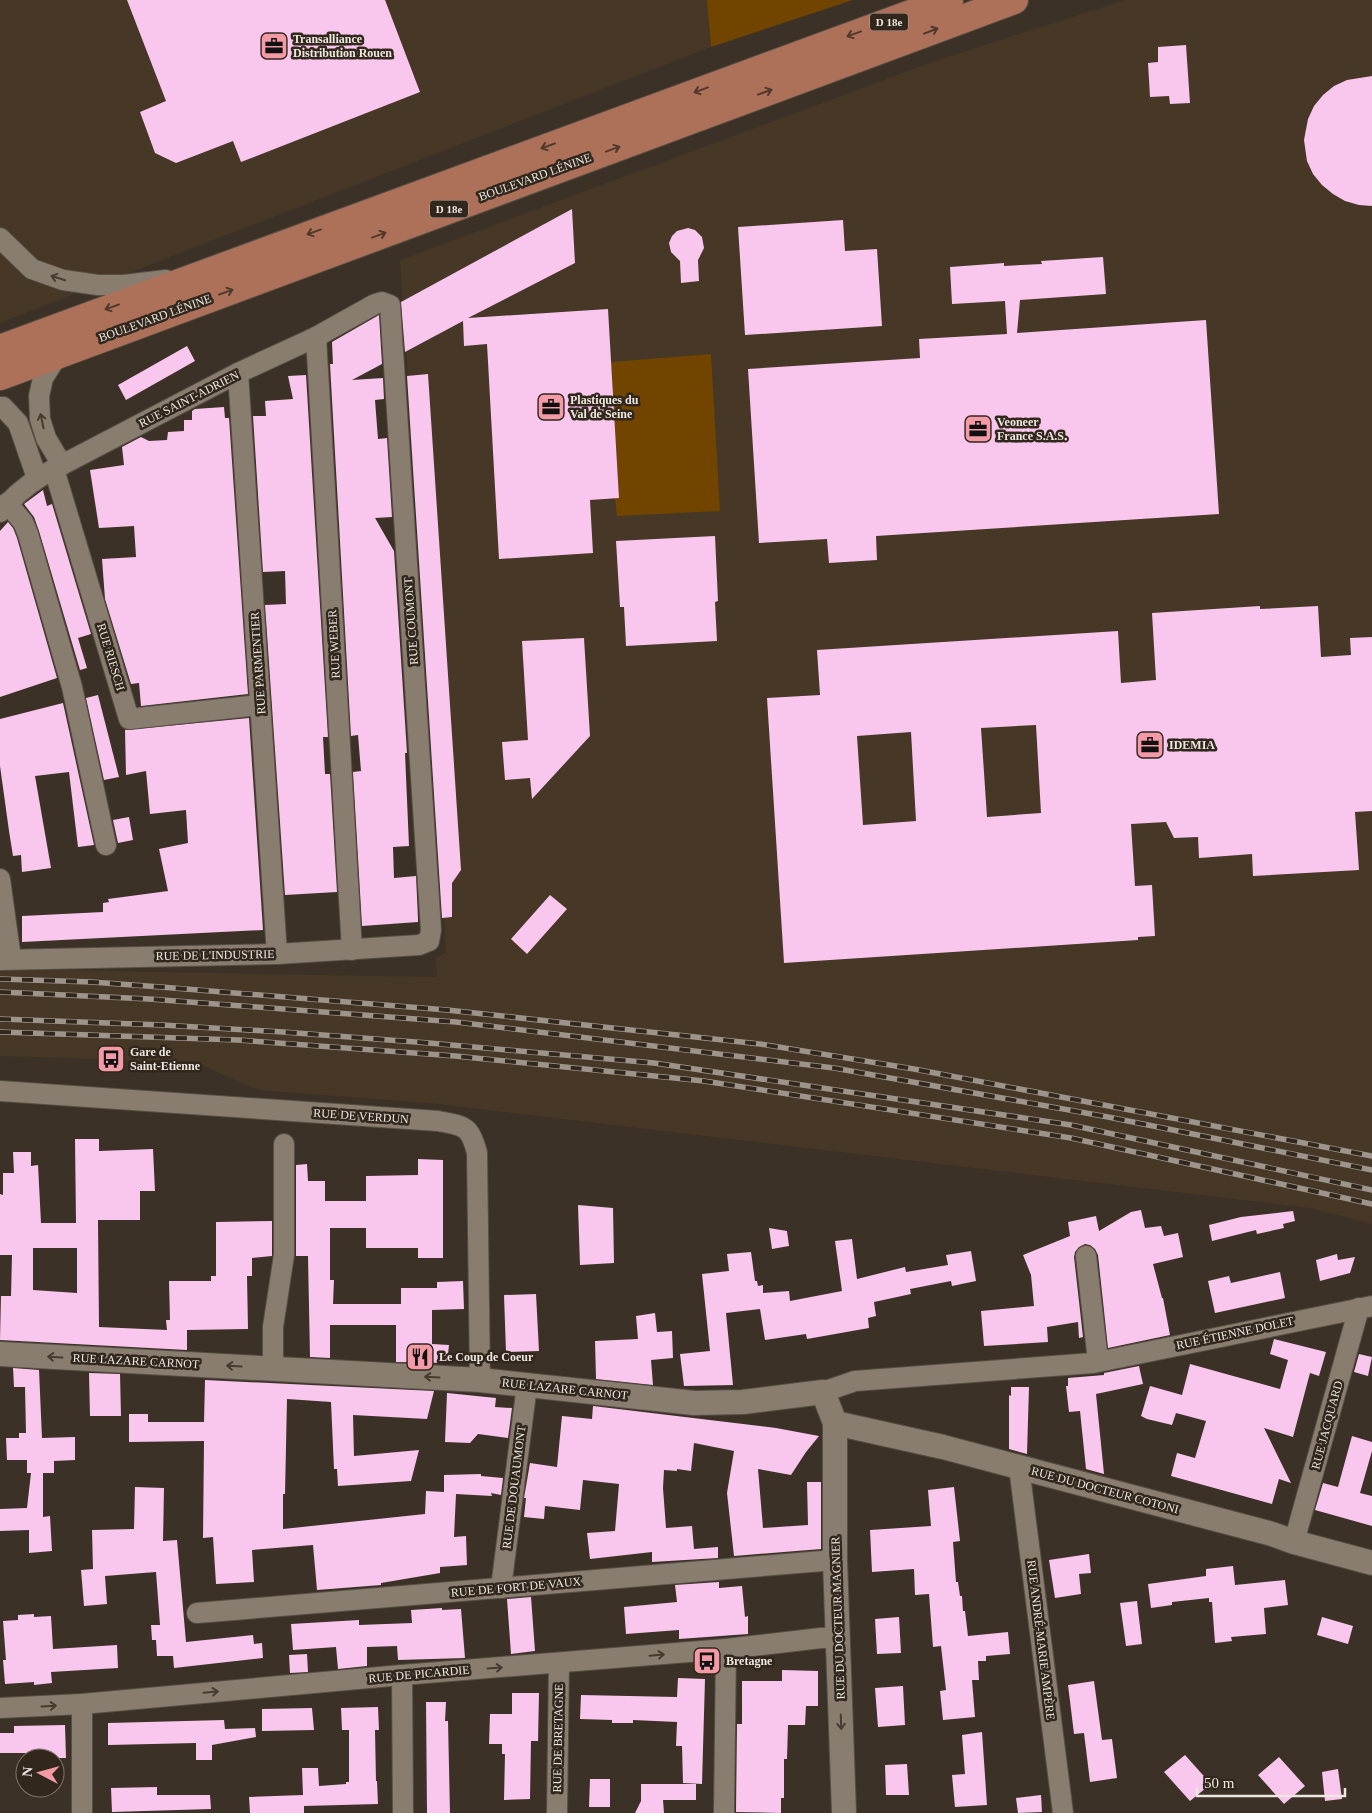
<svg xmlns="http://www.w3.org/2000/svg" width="1372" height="1813" font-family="'Times New Roman',serif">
<rect width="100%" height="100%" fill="#3b3126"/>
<g fill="#463727">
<path d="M0 0H707L711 47 0 323Z"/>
<path d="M1125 0H1372V1224L1310 1208 428 1103 258 1090 194 1062 0 1056V969L437 977 435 958 446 953 400 260 935 61Z"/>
</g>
<g fill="#714400">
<path d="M707 0H853L711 47Z"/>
<path d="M711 354 720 511 617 516 615 498 619 497 611 362Z"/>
</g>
<g fill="#f9c6ed" fill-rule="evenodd">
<path d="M127 0H385L420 92 241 162 233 141 176 163 155 153 140 112 166 101Z"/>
<path d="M1186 45 1190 103 1170 104 1169 96 1150 97 1148 63 1158 62V47Z"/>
<path d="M1372 76V206L1359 205 1345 201 1333 194 1322 185 1313 174 1307 161 1304 140 1308 119 1314 106 1323 95 1334 86 1347 80Z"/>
<path d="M572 209 575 263 468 318 608 309 619 498 590 500 593 553 499 559 487 344 464 346 463 321 405 352 401 302Z"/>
<path d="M843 220 845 251 877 249 882 326 745 335 738 227Z"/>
<path d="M688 228 695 230 702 237 704 248 698 260 699 281 681 283 680 261 671 252 669 243 672 236 677 231Z"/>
<path d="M1103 257 1106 294 1020 300 1017 333 1206 320 1219 514 876 536 877 560 829 563 827 539 759 543 748 369 920 358 919 339 1007 334 1005 301 952 304 950 267 1004 263V266L1042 264 1041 261Z"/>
<path d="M379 315 382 364 352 380 383 378 384 399 375 400 378 439 387 438 392 517 375 518 394 551 407 753H405L409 846 393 847 394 878 416 876 418 919V922L362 926 353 772 361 771 358 735 351 736 330 364H333L332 342Z"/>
<path d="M187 346 195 361 126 400 118 385Z"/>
<path d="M428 374 461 870 452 883V917L442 918 407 376Z"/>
<path d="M306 375 328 737H323L325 774H330L337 892 285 895 265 605 286 604 285 571 263 572 253 416H266L265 401 293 399 288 376Z"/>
<path d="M224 407 225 418H229L248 694 141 706 139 683 131 684 105 599 102 559 136 557 134 526 99 528 90 470 124 465 122 447 141 437 149 441 167 440 168 432 184 431V420H192V411L195 409Z"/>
<path d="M43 490 47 506 52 504 91 634 78 638 87 668 80 670 39 531 34 517 24 504Z"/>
<path d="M8 522 13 528 17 538 57 678 0 697V531Z"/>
<path d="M715 536 718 601 715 602 717 641 626 646 624 607H620L616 541Z"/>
<path d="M1260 606V609L1318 606 1321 657 1351 655 1350 638 1372 637V811L1355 812 1359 870 1253 876 1252 854 1199 858 1198 837 1174 838 1166 822 1131 824 1135 886 1152 885 1155 936 1138 937V940L784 963 767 698 820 695 817 650 1118 631 1121 683 1156 680 1152 613ZM1036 725 1041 813 987 817 981 728ZM911 732 916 821 863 825 857 736Z"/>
<path d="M584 638 590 736 532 799 530 778 505 780 502 742 528 740 522 641Z"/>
<path d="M98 695 119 777 104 780 86 698Z"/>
<path d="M63 703 94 845 78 847 69 772 35 776 51 868 22 872 21 855 13 856 9 831 0 766V719Z"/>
<path d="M249 718 263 930 22 942V916L103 912V903L109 902 108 899 168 891 159 849 188 843 186 810 150 814 146 771 126 775 125 730Z"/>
<path d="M129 817 133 840 118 843 113 820Z"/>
<path d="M550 895 567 909 527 954 511 939Z"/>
<path d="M75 1139H99V1151L153 1149 155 1191H140V1220H98L99 1327 167 1330 166 1320H170L169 1281H211V1276H216V1222L272 1221V1256L252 1258V1276H247L248 1329 187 1330V1350L0 1340 1 1296H11L12 1255H0V1194L3 1195V1173H14L13 1152H31V1166L38 1165 41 1223H76ZM33 1248H77V1293L33 1290Z"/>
<path d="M418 1159 443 1160V1258H418V1248H366V1228H330V1280H334L333 1304H401V1288H437V1282L463 1281 464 1309 432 1310V1344L449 1345 447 1363 396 1362V1325H330V1358L310 1357 308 1256H296V1165L307 1164 308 1181H325V1201H366V1176L418 1175Z"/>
<path d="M578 1205 613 1208 614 1263 580 1265Z"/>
<path d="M1141 1210 1145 1228 1161 1226 1164 1236 1178 1233 1183 1257 1153 1264 1162 1298H1163L1170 1335 1108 1348 1098 1255 1095 1249 1090 1245 1085 1244 1079 1247 1075 1252 1074 1257 1083 1337 1079 1338 1078 1322 1047 1327 1048 1342 984 1346 981 1311 1034 1306 1031 1275 1023 1255 1070 1236 1068 1222 1096 1216 1099 1231 1131 1212Z"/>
<path d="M1293 1211 1295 1221 1283 1224 1284 1228 1257 1234 1256 1230 1212 1241 1209 1225 1241 1217Z"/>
<path d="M769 1228 787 1231 789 1246 772 1249Z"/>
<path d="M852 1239 857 1279 905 1267 906 1272 948 1265 946 1255 971 1251 976 1281 952 1286 951 1281 910 1289 911 1294 874 1302 876 1316 868 1318 869 1328 807 1339 806 1334 765 1340 760 1309 726 1313 733 1385 684 1386 680 1354 710 1351 702 1274 729 1271 727 1254 751 1252 755 1281H757L758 1286 763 1285V1293L789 1291 790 1301 842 1291 835 1241Z"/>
<path d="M1337 1254 1338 1260 1355 1257 1350 1273 1320 1281 1316 1260Z"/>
<path d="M1280 1272 1285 1298 1215 1313 1208 1281 1229 1276 1231 1283Z"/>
<path d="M536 1294 539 1351 506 1352 504 1295Z"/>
<path d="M655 1313 657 1332 672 1331 673 1358 651 1360 653 1385 596 1379 595 1341 638 1339 636 1316Z"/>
<path d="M1274 1339 1326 1352 1319 1376 1310 1373 1293 1437 1264 1428 1291 1483 1279 1479 1272 1504 1171 1476 1177 1453 1195 1458 1206 1421 1176 1413 1172 1425 1147 1419 1141 1416 1150 1386 1182 1395 1190 1364 1280 1389 1288 1360 1270 1354Z"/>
<path d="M1359 1354 1372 1357 1368 1376 1354 1372Z"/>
<path d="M1139 1366 1143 1384 1096 1394 1104 1474 1086 1469 1080 1411 1069 1412 1066 1386H1068V1378L1104 1375V1373Z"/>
<path d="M13 1368 39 1370 42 1438 75 1437V1460L54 1461V1473H43V1517L50 1516 52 1551 29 1553V1530L0 1531V1509L27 1508 31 1473H27V1460H7L6 1438H19V1433H26L25 1387H14Z"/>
<path d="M89 1373 120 1374 121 1416H90Z"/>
<path d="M205 1380 434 1391 427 1419 353 1415 354 1456 419 1450 411 1481 338 1486 337 1469H334L331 1402 287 1399 285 1494H283V1529L425 1514 426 1491 444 1492V1475L481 1474V1476L503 1478 501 1495 491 1493 492 1496 456 1494 454 1537 466 1536 467 1565 440 1567V1573L381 1583V1585L317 1590 313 1545 252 1550 254 1582 216 1584 213 1537 203 1538 204 1441 129 1442V1414H148V1422H204Z"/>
<path d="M1011 1387H1029L1027 1454 1009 1449V1395L1011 1396Z"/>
<path d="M447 1393 496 1398 495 1407 512 1408 508 1438 478 1434 470 1443 445 1442Z"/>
<path d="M593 1406 776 1428 819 1436 806 1452 791 1475 758 1469 763 1528 808 1525 807 1482H821V1549L734 1556 727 1493 734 1451 694 1443 691 1471 677 1469V1471L664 1470 663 1488 666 1528 692 1526 694 1549 718 1547V1558L652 1562V1552L590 1559 587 1533 615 1531 619 1484 583 1480 580 1510 545 1506 544 1519 524 1517 526 1498H524L530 1463 557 1467 562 1416 592 1419Z"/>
<path d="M1352 1436 1372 1442V1451L1360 1493 1372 1496V1526L1315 1510 1323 1483 1338 1487Z"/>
<path d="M135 1487 164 1488 163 1541 177 1540 186 1642 253 1635 254 1644 262 1643 263 1658 174 1668 173 1656H157L156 1640H152L151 1625H160L156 1572 105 1576 107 1604 84 1606 81 1570 93 1569 92 1530 134 1529Z"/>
<path d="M954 1487 960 1541 953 1542 956 1582H958L960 1596H962L963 1611H965L968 1636 1008 1632 1010 1654 986 1656V1661H978L979 1680H972L975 1717 943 1720 940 1691 946 1690 941 1646 933 1647 929 1594 915 1595 914 1569 872 1572 870 1530 931 1526 928 1490Z"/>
<path d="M1089 1554 1091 1573 1079 1574 1081 1594 1055 1598 1049 1560Z"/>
<path d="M1233 1566 1235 1585 1285 1580 1288 1605 1264 1608 1266 1634 1231 1637 1232 1641 1215 1643 1212 1602H1209V1598L1172 1602V1605L1151 1608 1148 1584 1206 1576V1569Z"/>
<path d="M719 1582V1588L742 1586 745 1617 748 1616V1634L679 1639V1630L626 1634 624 1607 677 1602 675 1585Z"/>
<path d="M531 1597 535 1651 511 1654 507 1599Z"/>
<path d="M1137 1601 1142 1644 1126 1646 1120 1603Z"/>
<path d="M442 1608V1610L461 1609 465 1658 398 1660 397 1646 367 1647V1666L338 1669 336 1647 293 1650 291 1624 359 1620V1625L412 1623 411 1610Z"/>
<path d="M34 1614V1617L51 1616 53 1649 117 1645 118 1668 51 1672 52 1683 34 1685V1682L5 1684 3 1660H6L3 1621 18 1620V1615Z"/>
<path d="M899 1617 901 1653 877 1654 875 1619Z"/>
<path d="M1322 1617 1353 1626 1348 1644 1317 1635Z"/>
<path d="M307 1654 308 1672 290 1673 289 1655Z"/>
<path d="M782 1670 818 1671V1706H806L805 1725H788L787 1759H784V1798H781V1813L736 1812 737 1724H742V1681H782Z"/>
<path d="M678 1678 705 1679 702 1784 683 1783 682 1746H676L677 1722 633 1720V1723H612V1720L580 1719 581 1695 677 1697Z"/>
<path d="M1094 1681 1102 1740 1112 1739 1117 1778 1090 1782 1084 1733 1074 1734 1068 1685Z"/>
<path d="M903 1686 905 1725 878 1727 875 1688Z"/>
<path d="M512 1693H539L538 1741H531L530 1799 504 1800 505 1754H502V1744H489L490 1714H512Z"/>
<path d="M426 1702H446L445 1721H448L450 1813H427Z"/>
<path d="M378 1707 379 1730H375L376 1781H377L378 1804 304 1806V1813H250L249 1797 303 1795 302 1768H318L319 1786 346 1784V1782H349V1730H342L341 1708Z"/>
<path d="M312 1708 314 1730 262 1731V1709Z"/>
<path d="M224 1720 225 1729 255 1728 256 1737 212 1745V1760H196V1743L108 1745V1723Z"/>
<path d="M65 1725 66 1758H50V1753H0V1733H14V1726Z"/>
<path d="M982 1732 987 1805 955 1807 952 1775 965 1774 962 1735Z"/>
<path d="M1185 1755 1211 1784 1190 1801 1164 1772Z"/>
<path d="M1279 1757 1305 1786 1284 1804 1258 1775Z"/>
<path d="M907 1764 909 1795H886L885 1765Z"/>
<path d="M1338 1769 1342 1799 1325 1801 1322 1772Z"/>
<path d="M590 1779H610V1807H589Z"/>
<path d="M641 1784H696V1800H663L664 1813H635L641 1801Z"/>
<path d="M157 1787V1795H210L211 1809 112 1812 111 1788Z"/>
<path d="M1041 1795 1042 1812 1018 1813 1016 1798Z"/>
</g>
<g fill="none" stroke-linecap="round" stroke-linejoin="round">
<g stroke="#574f45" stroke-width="22">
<g id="minor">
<path d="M0 238 32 269 63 280 98 285H124L166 280"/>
<path d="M316 337 352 950"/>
<path d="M59 353 43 378 39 396 40 419 46 438 62 465"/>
<path d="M238 373 277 954"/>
<path d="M0 407H3L18 423 37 478"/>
<path d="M54 469 129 719 260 705"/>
<path d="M7 503 23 522 28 534 72 687 106 845"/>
<path d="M0 512C15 494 33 480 54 469L238 373 316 337 375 304 382 302 390 305 431 930 429 941 419 945 277 954 0 960"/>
<path d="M0 879 11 959"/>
<path d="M0 1091 438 1121C464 1126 470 1125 477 1153L480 1380"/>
<path d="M1086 1256 1098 1361"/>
<path d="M273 1368V1327L284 1255V1144"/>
<path d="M823 1392 855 1381 1093 1363 1372 1306"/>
<path d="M1019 1467 1063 1813"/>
<path d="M1294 1542 1359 1308"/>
<path d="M501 1588 527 1385"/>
<path d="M197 1613 835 1560"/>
<path d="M402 1675 403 1813"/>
<path d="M82 1704V1813"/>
<path d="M0 1708 82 1704 402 1675 726 1649 821 1638H838"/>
<path d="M557 1813 559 1663"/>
<path d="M724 1813 726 1649"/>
</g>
</g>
<g stroke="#574f45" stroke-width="26">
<g id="tertiary">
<path d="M0 1354 480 1380 694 1403 743 1402 823 1392 835 1423V1560L844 1813"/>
<path d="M835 1423 943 1447 1272 1534 1294 1542 1372 1563"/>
</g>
</g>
<g stroke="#574f45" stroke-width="30">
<g id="primary">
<path d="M0 349 949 0"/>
<path d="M0 376 1014 0"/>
</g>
</g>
<use href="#minor" stroke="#897d70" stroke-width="20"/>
<use href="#tertiary" stroke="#897d70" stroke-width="24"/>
<use href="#primary" stroke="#ad7059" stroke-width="28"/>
<g stroke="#9d958c" stroke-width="5.5">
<g id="rail">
<path d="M0 979 91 982 161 987 447 1010 760 1044 914 1069 1372 1156"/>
<path d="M0 992 149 999 456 1022 834 1068 1108 1117 1372 1170"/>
<path d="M0 1019 162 1025 283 1032 429 1043 654 1063 1071 1125 1372 1190"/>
<path d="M0 1032 238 1040 455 1056 704 1081 1071 1138 1372 1204"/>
</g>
</g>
<use href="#rail" stroke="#31271c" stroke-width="4" stroke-dasharray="11" stroke-linecap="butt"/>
</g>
<defs><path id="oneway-shaft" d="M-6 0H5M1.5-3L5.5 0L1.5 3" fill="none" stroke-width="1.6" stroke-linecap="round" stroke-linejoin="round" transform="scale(1.25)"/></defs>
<g stroke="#50392b">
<use href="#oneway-shaft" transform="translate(931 31) rotate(-21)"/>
<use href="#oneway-shaft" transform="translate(854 34) rotate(160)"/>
<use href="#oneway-shaft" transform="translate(701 90) rotate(160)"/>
<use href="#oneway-shaft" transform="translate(765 92) rotate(-20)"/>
<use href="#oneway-shaft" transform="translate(548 146) rotate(160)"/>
<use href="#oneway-shaft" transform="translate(613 149) rotate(-20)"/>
<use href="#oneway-shaft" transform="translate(314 232) rotate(160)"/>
<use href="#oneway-shaft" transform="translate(379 235) rotate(-20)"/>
<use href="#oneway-shaft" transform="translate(226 292) rotate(-20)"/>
<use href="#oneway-shaft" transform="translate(112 307) rotate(160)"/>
</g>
<g stroke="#473c31">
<use href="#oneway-shaft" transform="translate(58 278) rotate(-162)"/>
<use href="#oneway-shaft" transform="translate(42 421) rotate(-102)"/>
<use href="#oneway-shaft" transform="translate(55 1357) rotate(-177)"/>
<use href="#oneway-shaft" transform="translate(234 1366) rotate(-177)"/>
<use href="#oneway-shaft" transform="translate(432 1377) rotate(-177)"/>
<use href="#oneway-shaft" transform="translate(657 1655) rotate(-5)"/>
<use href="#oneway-shaft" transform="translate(495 1668) rotate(-4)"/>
<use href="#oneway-shaft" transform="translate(211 1692) rotate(-5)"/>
<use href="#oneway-shaft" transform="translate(49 1706) rotate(-3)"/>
<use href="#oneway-shaft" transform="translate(841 1722) rotate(88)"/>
</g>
<defs>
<g id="office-square" transform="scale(1.4375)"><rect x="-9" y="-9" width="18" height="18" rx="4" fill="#f49aa6" stroke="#31271c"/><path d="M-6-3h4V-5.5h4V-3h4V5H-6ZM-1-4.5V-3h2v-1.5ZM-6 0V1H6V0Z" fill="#111"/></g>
<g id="bus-square" transform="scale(1.4375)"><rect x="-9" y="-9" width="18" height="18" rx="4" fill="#f49aa6" stroke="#31271c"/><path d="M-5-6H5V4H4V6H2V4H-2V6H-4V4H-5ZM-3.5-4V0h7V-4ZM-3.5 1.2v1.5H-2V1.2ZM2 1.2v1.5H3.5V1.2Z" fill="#111"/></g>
<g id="restaurant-square" transform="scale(1.4375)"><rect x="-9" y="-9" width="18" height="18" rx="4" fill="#f49aa6" stroke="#31271c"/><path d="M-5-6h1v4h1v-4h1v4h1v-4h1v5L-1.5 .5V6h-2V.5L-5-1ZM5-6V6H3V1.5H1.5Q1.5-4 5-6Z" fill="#111"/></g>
</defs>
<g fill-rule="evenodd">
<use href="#office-square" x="274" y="46"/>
<use href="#office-square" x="551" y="407"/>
<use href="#office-square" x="978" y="429"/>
<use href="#office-square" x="1150" y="745"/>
<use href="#bus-square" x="111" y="1059"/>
<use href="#restaurant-square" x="420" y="1357"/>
<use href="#bus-square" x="707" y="1661"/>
</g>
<g text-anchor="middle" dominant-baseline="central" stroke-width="5" stroke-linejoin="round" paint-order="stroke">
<g fill="#31271c" stroke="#b5ada5" stroke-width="1">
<rect x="870" y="13.5" width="38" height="17" rx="4"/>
<rect x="430" y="200.5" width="38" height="17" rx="4"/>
</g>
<g font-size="11" font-weight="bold" fill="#ede7e0">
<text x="889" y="22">D 18e</text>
<text x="449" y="209">D 18e</text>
</g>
<g font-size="12" font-weight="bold" fill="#ede7e0" stroke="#31271c" text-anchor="start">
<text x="293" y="39">Transalliance<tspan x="293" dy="14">Distribution Rouen</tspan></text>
<text x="570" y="400">Plastiques du<tspan x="570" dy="14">Val de Seine</tspan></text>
<text x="997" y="422">Veoneer<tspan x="997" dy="14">France S.A.S.</tspan></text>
<text x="1169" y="745">IDEMIA</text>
<text x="130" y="1052">Gare de<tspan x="130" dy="14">Saint-Etienne</tspan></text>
<text x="439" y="1357">Le Coup de Coeur</text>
<text x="726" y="1661">Bretagne</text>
</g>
<g font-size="12" fill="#ede7e0" stroke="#31271c">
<text transform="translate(535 177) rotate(-20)">BOULEVARD LÉNINE</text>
<text transform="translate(155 318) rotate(-20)">BOULEVARD LÉNINE</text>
<text transform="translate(189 399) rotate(-27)">RUE SAINT-ADRIEN</text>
<text transform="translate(411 621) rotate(-94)">RUE COUMONT</text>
<text transform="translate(334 644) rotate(-93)">RUE WEBER</text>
<text transform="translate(111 657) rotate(73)">RUE RIESCH</text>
<text transform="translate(258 663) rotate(-94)">RUE PARMENTIER</text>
<text transform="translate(215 955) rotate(-1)">RUE DE L'INDUSTRIE</text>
<text transform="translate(361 1116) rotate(4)">RUE DE VERDUN</text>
<text transform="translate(1235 1333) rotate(-12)">RUE ÉTIENNE DOLET</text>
<text transform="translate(136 1361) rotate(3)">RUE LAZARE CARNOT</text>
<text transform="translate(565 1389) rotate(6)">RUE LAZARE CARNOT</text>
<text transform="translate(1327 1425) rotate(-75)">RUE JACQUARD</text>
<text transform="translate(514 1487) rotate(-83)">RUE DE DOUAUMONT</text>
<text transform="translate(1105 1490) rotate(15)">RUE DU DOCTEUR COTONI</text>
<text transform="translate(516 1587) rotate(-5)">RUE DE FORT DE VAUX</text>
<text transform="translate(838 1618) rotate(-92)">RUE DU DOCTEUR MAGNIER</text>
<text transform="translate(1041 1640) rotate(83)">RUE ANDRÉ-MARIE AMPÈRE</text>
<text transform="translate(419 1674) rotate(-5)">RUE DE PICARDIE</text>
<text transform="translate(558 1738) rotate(-89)">RUE DE BRETAGNE</text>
</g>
</g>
<g transform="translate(40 1773) rotate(276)"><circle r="24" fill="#31271c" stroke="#7c746a"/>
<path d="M0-4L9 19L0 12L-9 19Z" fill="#f49aa6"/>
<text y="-8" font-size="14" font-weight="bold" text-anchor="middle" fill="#ede7e0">N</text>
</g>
<path d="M1197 1788v8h148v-8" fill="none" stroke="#ede7e0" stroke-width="2.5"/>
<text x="1204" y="1788" font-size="15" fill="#ede7e0" stroke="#31271c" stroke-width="4" paint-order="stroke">50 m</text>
</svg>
